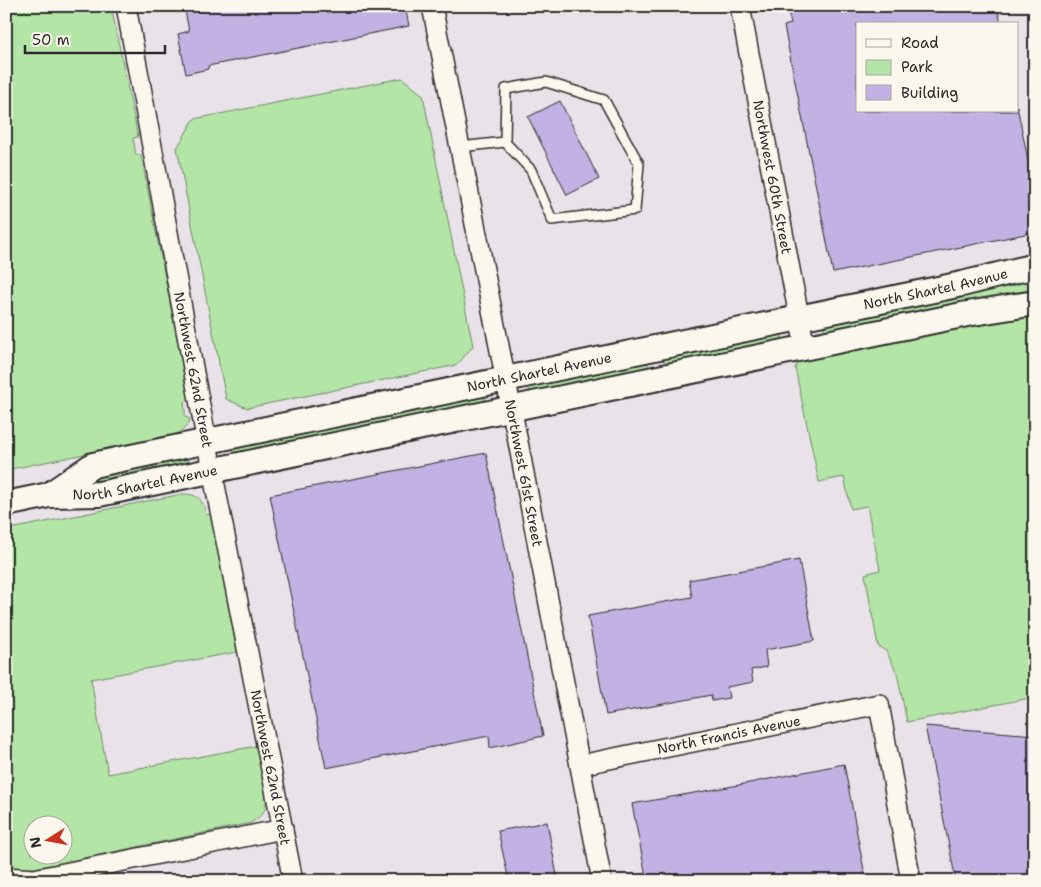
<svg xmlns="http://www.w3.org/2000/svg" width="1041" height="887" font-family="'Shantell Sans',sans-serif">
<rect width="100%" height="100%" fill="#eae2e9"/>
<filter id="ink" filterUnits="userSpaceOnUse"><feTurbulence type="fractalNoise" baseFrequency=".02" numOctaves="2"/><feDisplacementMap in="SourceGraphic" scale="10" xChannelSelector="R" yChannelSelector="G"/><feConvolveMatrix kernelMatrix="1 2 1 2 8 2 1 2 1" color-interpolation-filters="sRGB"/></filter>
<g filter="url(#ink)">
<g fill="#b3e5a6" stroke="#6f8868" fill-rule="evenodd">
<path d="M6 6H111L138 137 133 138 136 155H141L189 400 184 402 185 410V417L190 419C188 427 181 432 174 436L6 470Z"/>
<path d="M402 78 423 95 473 346 457 365 247 408 226 399 177 148 194 119Z"/>
<path d="M1032 278 1035 294 1020 293 1004 295 831 332H827L824 329V326L827 323 1010 285Z"/>
<path d="M1032 312 1033 317H1035V697L907 722 897 673 886 651 878 646 865 574 880 570 867 506 851 509 844 477 819 482 795 368 797 363 802 360Z"/>
<path d="M777 333 781 335 782 338 780 342 665 366 663 357Z"/>
<path d="M647 361 649 369 532 393 529 390 530 386Z"/>
<path d="M484 396 485 400 484 402 236 454 233 450V448Z"/>
<path d="M187 457 189 460 188 464 98 483 95 480 96 476Z"/>
<path d="M182 494C198 494 203 499 206 515L211 514 237 652 91 679 108 774 256 746C259 760 269 797 265 809 262 816 256 819 251 823L56 864 34 868 6 867V530ZM32 824H62V854H32Z"/>
</g>
<g fill="#c1b2e3" stroke="#2b2b2b">
<path d="M184 6H405L409 26 208 66V69L186 74 178 34 189 31Z"/>
<path d="M787 6H832L833 11 856 6H997L1001 24H857V111H1017V106L1035 194V232L833 273 784 26 791 24Z"/>
<path d="M560 101 599 179 567 195 528 117Z"/>
<path d="M486 453 543 736 490 748 489 736 326 768 270 495Z"/>
<path d="M799 560 814 641 765 650 767 667 751 670 753 682 727 687 729 698 712 701 711 695 606 715 588 616 692 597 689 580Z"/>
<path d="M925 726 1035 735V881H956Z"/>
<path d="M844 764 866 881H647L632 804 739 785Z"/>
<path d="M547 822 558 881H509L498 831Z"/>
</g>
<g fill="none" stroke-linecap="round" stroke-linejoin="round">
<g stroke="#2b2b2b" stroke-width="12">
<path id="service" d="M460 147 505 142 531 170 552 220 635 210 639 164 604 100 546 82 506 89 505 142"/>
</g>
<g stroke="#2b2b2b" stroke-width="22">
<g id="minor">
<path id="s1" d="M126 6 212 470 293 881"/>
<path id="s2" d="M432 6 519 447 602 881"/>
<path id="s3" d="M740 6 805 348"/>
<path id="s4" d="M580 765 879 704 911 881"/>
<path d="M6 877 34 879 283 829"/>
</g>
</g>
<g stroke="#2b2b2b" stroke-width="28">
<g id="tertiary">
<path id="s5" d="M49 495 93 465 962 284 1035 266"/>
<path id="s6" d="M6 504 49 495 99 494 967 314 1035 303"/>
</g>
</g>
<use href="#service" stroke="#fbf7ec" stroke-width="9"/>
<use href="#minor" stroke="#fbf7ec" stroke-width="19"/>
<use href="#tertiary" stroke="#fbf7ec" stroke-width="24"/>
</g>
</g>
<g text-anchor="middle" dominant-baseline="central" stroke-width="4.5" stroke-linejoin="round" paint-order="stroke">
<g font-size="14" fill="#2b2b2b" stroke="#fbf7ec">
<text stroke="none"><textPath href="#s3" startOffset="174">Northwest 60th Street</textPath></text>
<text stroke="none"><textPath href="#s5" startOffset="914">North Shartel Avenue</textPath></text>
<text stroke="none"><textPath href="#s1" startOffset="370">Northwest 62nd Street</textPath></text>
<text stroke="none"><textPath href="#s5" startOffset="509">North Shartel Avenue</textPath></text>
<text stroke="none"><textPath href="#s2" startOffset="476">Northwest 61st Street</textPath></text>
<text stroke="none"><textPath href="#s6" startOffset="141">North Shartel Avenue</textPath></text>
<text stroke="none"><textPath href="#s4" startOffset="152">North Francis Avenue</textPath></text>
<text stroke="none"><textPath href="#s1" startOffset="775">Northwest 62nd Street</textPath></text>
</g>
</g>
<rect width="1041" height="887" fill="none" stroke="#fbf7ec" stroke-width="25"/>
<rect x="12" y="12" width="1016" height="862" fill="none" stroke="#2b2b2b" stroke-width="2" filter="url(#ink)"/>
<rect x="856" y="22" width="162" height="90" fill="#fbf7ec" stroke="#a8a59f"/>
<rect x="866" y="39" width="25" height="8" fill="#fbf7ec" stroke="#a8a59f"/>
<text x="901" y="48" font-size="15" fill="#2b2b2b">Road</text>
<rect x="866" y="60" width="25" height="15" fill="#b3e5a6" stroke="#a8a59f"/>
<text x="901" y="72" font-size="15" fill="#2b2b2b">Park</text>
<rect x="866" y="85" width="25" height="15" fill="#c1b2e3" stroke="#a8a59f"/>
<text x="901" y="98" font-size="15" fill="#2b2b2b">Building</text>
<g transform="translate(48 840) rotate(259)"><circle r="24" fill="#fbf7ec" stroke="#a8a59f"/>
<path d="M0-4L9 19L0 12L-9 19Z" fill="#c8321e"/>
<text y="-8" font-size="14" font-weight="bold" text-anchor="middle" fill="#2b2b2b">N</text>
</g>
<path d="M25 45v8h140v-8" fill="none" stroke="#2b2b2b" stroke-width="2.5"/>
<text x="32" y="45" font-size="15" fill="#2b2b2b" stroke="#fbf7ec" stroke-width="4" paint-order="stroke">50 m</text>
</svg>
